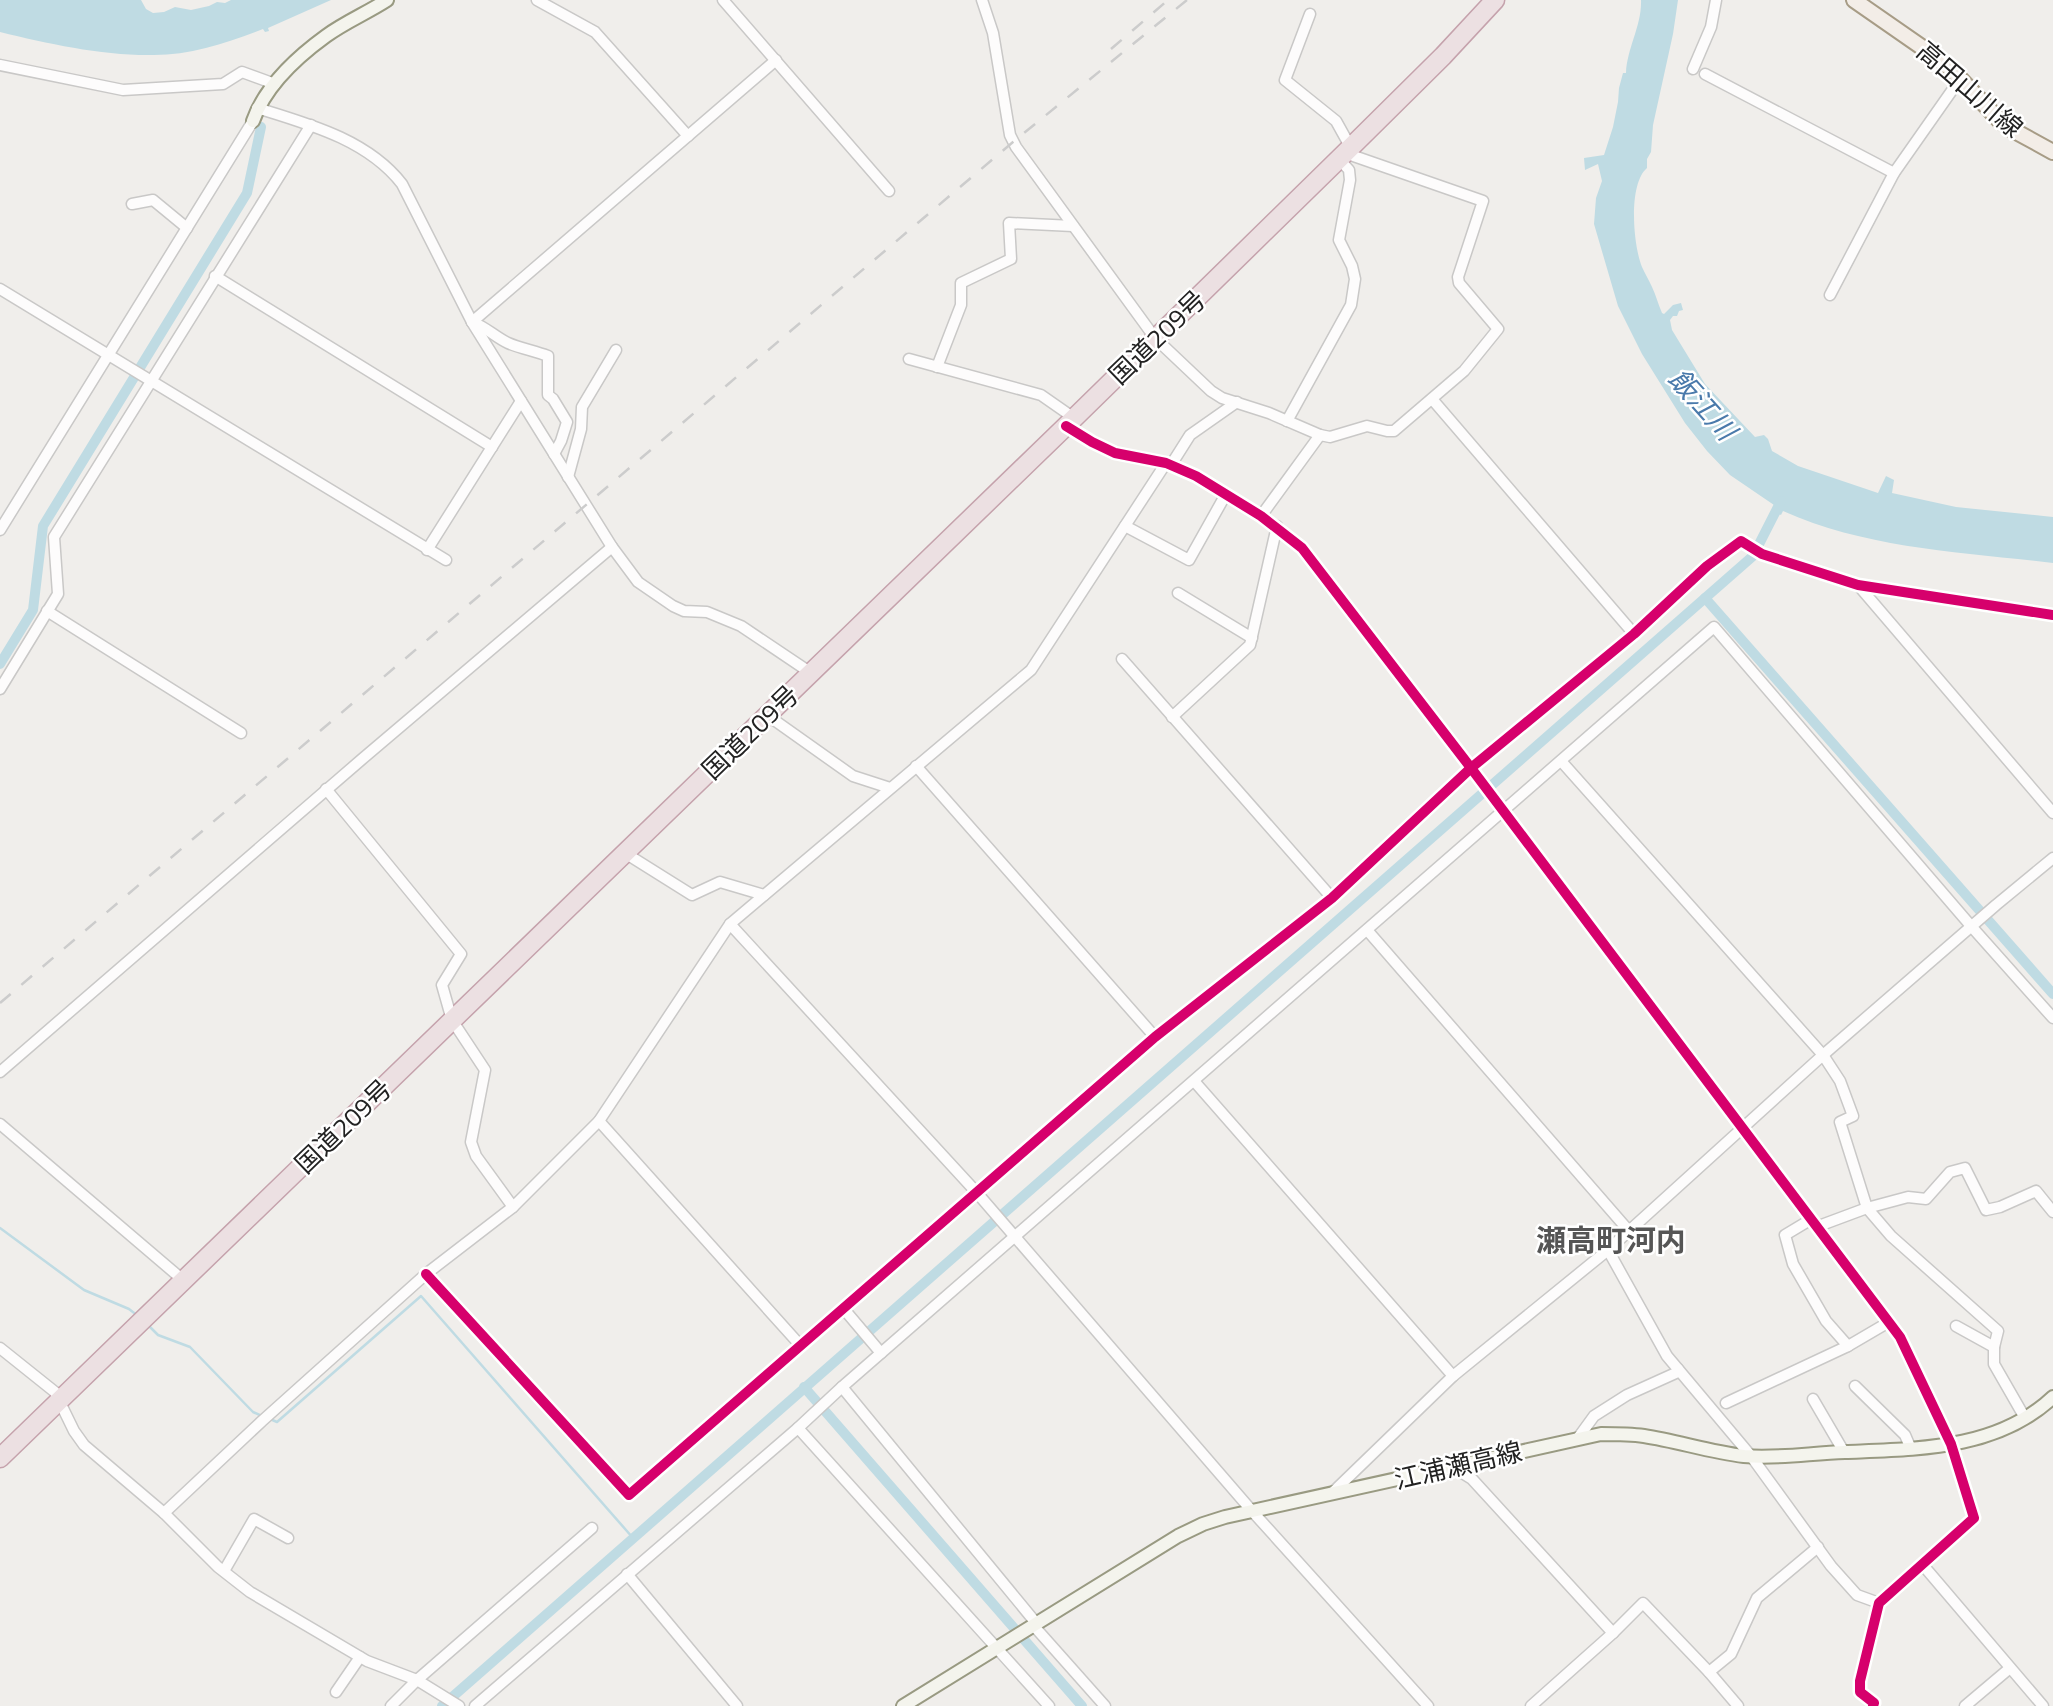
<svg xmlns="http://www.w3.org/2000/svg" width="2053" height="1706" font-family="'Titillium Web','Noto Sans JP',sans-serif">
<rect width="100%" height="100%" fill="#f0eeeb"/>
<g fill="#bfdbe3">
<path d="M0 0H141L146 9 153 13 164 12 175 7 191 10 209 6 217 2 225 3 231 0H331L268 28 269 31 265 32 263 29C229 42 191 55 154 55 104 56 49 44 0 32Z"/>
<path d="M1641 0H1678L1673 34 1653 125 1651 152 1647 159V168C1628 184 1633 245 1642 267 1645 274 1649 280 1652 287 1656 295 1658 304 1662 313L1664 314 1673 305 1681 303 1683 310 1679 311 1677 316H1673L1670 320 1672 330 1705 384 1755 437 1764 435 1768 439 1772 451 1798 466 1878 493 1886 476 1894 480 1892 493 1956 507 2053 517V563C1962 552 1868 549 1783 511L1781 515 1773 511 1774 505 1730 475 1707 451 1685 423 1642 354 1618 306 1594 224 1596 198 1602 181 1598 164 1585 170 1584 158 1604 155 1613 127 1618 102 1619 88 1623 73H1626C1627 48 1642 25 1641 0Z"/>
</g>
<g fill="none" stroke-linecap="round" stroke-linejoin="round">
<g stroke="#bfdbe3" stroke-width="2.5">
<path d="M0 1228 84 1290 129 1309 138 1316"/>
<path d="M148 1325 158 1335 190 1347 253 1412 264 1417"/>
<path d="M270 1419 277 1422 421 1296 633 1538"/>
</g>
<g stroke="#bfdbe3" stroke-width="10">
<path d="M1705 598 2053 994"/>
<path d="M0 664 33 610 43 526 247 193 261 127"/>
<path d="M804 1387 1082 1706"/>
<path d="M442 1706 1753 556 1781 501"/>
</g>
<g stroke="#c9c8c7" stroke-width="13">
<g id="street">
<path d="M537 0 595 32 688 136"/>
<path d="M723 0 889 191"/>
<path d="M982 0 993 33 1010 135 1016 147 1155 338 1211 391 1222 398 1269 413 1320 435 1330 437 1367 426 1387 431H1394L1464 371 1498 329 1459 283 1458 277 1483 201 1345 153"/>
<path d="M1310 14 1285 80 1336 121 1351 148"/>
<path d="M0 65 123 90 223 84 242 72 275 84"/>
<path d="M1693 69 1711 27 1716 0"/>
<path d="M1705 74 1894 173"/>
<path d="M257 108C309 124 368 140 402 184L472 322 612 547 638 582 673 606 684 611 707 612 741 626 811 673"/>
<path d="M132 204 153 200 187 228"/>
<path d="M215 276 492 447"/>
<path d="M0 289 446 560"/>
<path d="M1830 295 1894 173 1960 79"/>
<path d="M472 322 776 60"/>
<path d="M472 322C486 327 495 337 508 343 519 348 535 351 548 356V395L553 399 567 422 561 441 554 454"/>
<path d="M909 359 1041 395 1074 418"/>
<path d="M937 367 961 305V283L1011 259 1009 223 1073 226"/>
<path d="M1432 399 1634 634"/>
<path d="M1287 421 1351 305 1355 279 1352 266 1339 240 1350 180 1349 170 1339 159"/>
<path d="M1066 426 1092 442 1115 453 1166 463 1196 476 1261 516 1302 548 1471 768 1900 1337 1951 1444 1974 1518 1879 1603 1860 1681V1692L1874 1703 1873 1706"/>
<path d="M1171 465 1190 435 1237 402"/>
<path d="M568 477 581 429 582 407 616 350"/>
<path d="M1261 516 1320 435"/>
<path d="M1125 526 1189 560 1226 494"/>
<path d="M0 530 253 121"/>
<path d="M427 550 521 401"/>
<path d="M1858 585 2053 813"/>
<path d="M1178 593 1252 638"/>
<path d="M47 611 241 733"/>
<path d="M1122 659 1332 898"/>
<path d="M0 689 58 594 54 537 311 125"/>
<path d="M767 715 853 776 890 788"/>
<path d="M1172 717 1250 645 1277 526"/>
<path d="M1561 761 1823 1055 1840 1081 1853 1116 1840 1122 1867 1208 1891 1236 1998 1331 1994 1347"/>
<path d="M916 766 1155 1037"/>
<path d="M326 789 461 954 442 985 452 1020 485 1070 471 1142 476 1156 513 1207"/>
<path d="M625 853 692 895 720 882 764 895"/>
<path d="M730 924 978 1194 1252 1511 1428 1706"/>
<path d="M1367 930 1629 1231"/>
<path d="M0 1072 361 760 612 547"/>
<path d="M1194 1081 1453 1376"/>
<path d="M599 1121 800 1345"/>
<path d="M0 1124 183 1280"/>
<path d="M1810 1220 1785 1235 1793 1264 1826 1321 1848 1346 1889 1322"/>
<path d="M1816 1227 1867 1208 1908 1197 1926 1199 1950 1172 1965 1168 1986 1210 2000 1207 2036 1191 2053 1212"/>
<path d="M1608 1250 1667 1356 1751 1456 1831 1566 1857 1595 1879 1603"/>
<path d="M426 1274 629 1495 1155 1037 1332 898 1471 768 1634 634 1707 566 1741 541 1762 554 1858 585 2053 615"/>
<path d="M843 1308 881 1353"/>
<path d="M1956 1326 1994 1347V1364L2025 1418"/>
<path d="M0 1348 55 1392 74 1431 84 1445 164 1513 218 1567 250 1592 367 1661 417 1680 459 1706"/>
<path d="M1855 1386 1905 1435 1911 1449"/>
<path d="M1813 1399 1844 1452"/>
<path d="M1726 1403 1848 1346"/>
<path d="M798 1428 842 1387"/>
<path d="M1578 1438 1594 1416 1627 1395 1678 1372V1369"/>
<path d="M1451 1466 1472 1479 1613 1633"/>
<path d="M1332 1493 1453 1376 1608 1250 1823 1055 1996 905 2053 858"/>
<path d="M164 1513 262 1421 426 1274 513 1207 599 1121 730 924 1031 670 1166 463"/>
<path d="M1922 1564 2043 1706"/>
<path d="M224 1571 254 1519 288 1538"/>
<path d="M627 1574 737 1706"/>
<path d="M1036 1623 842 1387 1714 627 1971 926 2053 1018"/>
<path d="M1033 1625 1105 1706"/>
<path d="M1709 1672 1731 1654 1757 1598 1818 1547"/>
<path d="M336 1692 360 1657"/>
<path d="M391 1706 417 1680 592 1528"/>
<path d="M475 1706 798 1428 1049 1706"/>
<path d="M1531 1706 1613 1633 1643 1603 1709 1672 1738 1706"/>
<path d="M1965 1706 2010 1668"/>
</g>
</g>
<g stroke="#999a82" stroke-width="16">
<g id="secondary">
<path d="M253 121C265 87 297 57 326 36 345 22 367 13 387 0"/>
<path d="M903 1706 1178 1536 1203 1524 1225 1517 1601 1434C1615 1434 1630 1434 1644 1436 1677 1441 1710 1452 1744 1456 1778 1459 1811 1453 1845 1452 1917 1449 1997 1450 2053 1397"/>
</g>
</g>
<g stroke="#a79c86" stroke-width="18">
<path id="primary" d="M1854 0 1936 57 1951 69 2000 121 2011 129 2053 152"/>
</g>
<g stroke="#c5a2ac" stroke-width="21">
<path id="highway" d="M0 1458 1066 426 1345 153 1443 56 1495 0"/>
</g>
<use href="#street" stroke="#fdfcfc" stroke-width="10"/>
<use href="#secondary" stroke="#f4f4ed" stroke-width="12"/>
<use href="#primary" stroke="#f3ede7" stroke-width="14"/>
<use href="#highway" stroke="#ece0e2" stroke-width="18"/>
<g stroke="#ccc" stroke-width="2.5" stroke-dasharray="14 14" stroke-linecap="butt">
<path d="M1111 49 1168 0"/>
<path d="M0 1003 1013 142 1187 0"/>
</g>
<g stroke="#fff" stroke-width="15">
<g id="cycleway">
<path d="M1066 426 1092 442 1115 453 1166 463 1196 476 1261 516 1302 548 1471 768 1900 1337 1951 1444 1974 1518 1879 1603 1860 1681V1692L1874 1703 1873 1706"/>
<path d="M426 1274 629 1495 1155 1037 1332 898 1471 768 1634 634 1707 566 1741 541 1762 554 1858 585 2053 615"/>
</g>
</g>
<use href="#cycleway" stroke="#d6006c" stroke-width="10"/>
</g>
<g text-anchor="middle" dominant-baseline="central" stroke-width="5" stroke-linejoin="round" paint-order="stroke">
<g font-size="26" fill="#222" stroke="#fff">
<text transform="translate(1970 89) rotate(41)">高田山川線</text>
<text transform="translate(1157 337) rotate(-44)">国道209号</text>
<text transform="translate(750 732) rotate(-44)">国道209号</text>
<text transform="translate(343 1126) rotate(-44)">国道209号</text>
<text transform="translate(1458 1465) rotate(-13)">江浦瀬高線</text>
</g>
<g font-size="28" font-style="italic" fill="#4a7aab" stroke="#fff">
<text transform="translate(1703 404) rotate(48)">飯江川</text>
</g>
<g font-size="30" font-weight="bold" fill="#555" stroke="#fff">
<text x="1611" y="1240">瀬高町河内</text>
</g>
</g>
</svg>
